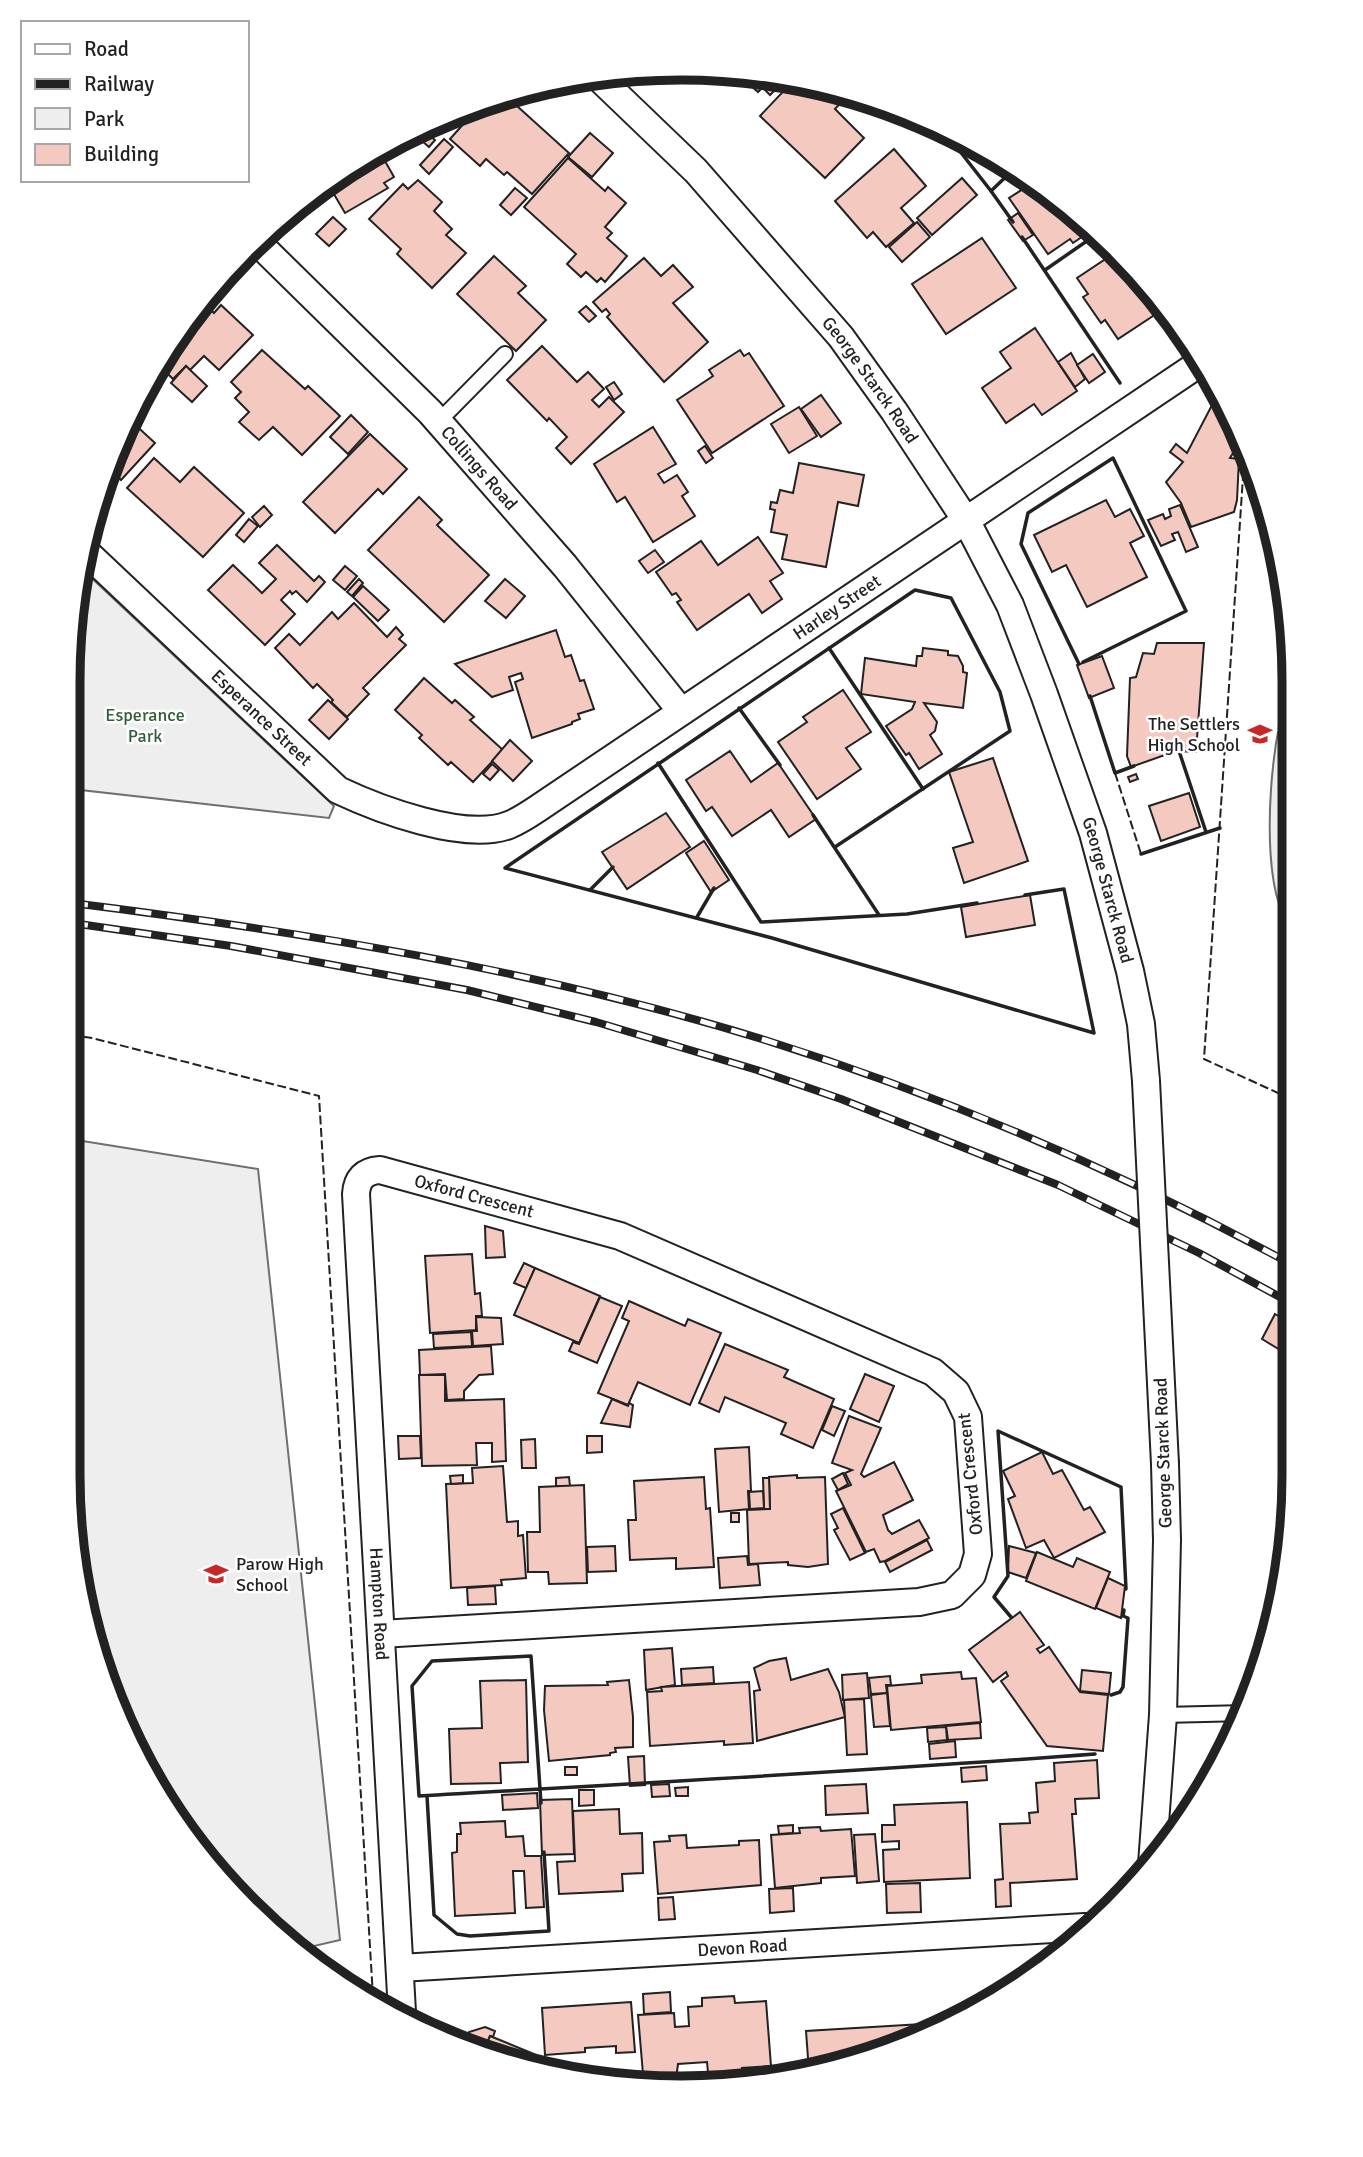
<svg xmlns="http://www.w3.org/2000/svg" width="1363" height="2157" font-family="Signika,sans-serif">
<rect width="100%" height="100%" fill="#fff"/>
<g fill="#eee" stroke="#6f6f6f" stroke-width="2">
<path d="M82 569 334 806 329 818 72 789 73 602Z"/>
<path d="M1293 676 1292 934C1288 924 1282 914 1279 904 1261 850 1271 728 1293 676Z"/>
<path d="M70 1139 258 1169 340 1940 297 1950 172 1817 101 1672 68 1475Z"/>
</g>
<g fill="#f3c9c0" stroke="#222" stroke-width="2">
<path d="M736 72 772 78 758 92Z"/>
<path d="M774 78 785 80 770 95 764 89Z"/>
<path d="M793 81 832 88 844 99 835 109 864 138 825 178 760 116Z"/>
<path d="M506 96 569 153 532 194 507 172 504 175 486 159 480 166 450 139 483 102Z"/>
<path d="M451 116 437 133 429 126Z"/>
<path d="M590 133 613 153 592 177 568 157Z"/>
<path d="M428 134 435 140 429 147 422 141Z"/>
<path d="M408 135 410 138 403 146 397 140Z"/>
<path d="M444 139 453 147 429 174 420 165Z"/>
<path d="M894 149 926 186 901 208 914 223 886 247 873 232 867 238 835 201Z"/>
<path d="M373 152 376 157 372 159 376 166 385 161 394 177 384 183 388 188 345 213 328 184Z"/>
<path d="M568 158 605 191 608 187 626 203 605 227 612 233 607 238 627 256 605 282 601 278 597 282 586 272 581 277 567 264 576 254 524 207Z"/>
<path d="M962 178 977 195 932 235 917 218Z"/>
<path d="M418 180 442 202 434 211 452 229 446 235 466 253 432 288 397 254 401 249 369 219 403 184 408 189Z"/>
<path d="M1034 182 1055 195 1092 230 1073 243 1070 239 1048 254 1009 198Z"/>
<path d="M515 188 527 198 511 215 500 205Z"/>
<path d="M1018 213 1033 235 1023 241 1008 220Z"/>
<path d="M333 217 346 229 329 246 316 234Z"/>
<path d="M917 222 930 237 902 262 889 247Z"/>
<path d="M982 238 1016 288 946 334 912 284Z"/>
<path d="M1116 252 1148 285 1140 290 1156 314 1118 339 1105 320 1101 323 1083 297 1088 294 1077 278Z"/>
<path d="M494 256 526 286 518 293 546 320 516 351 457 294Z"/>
<path d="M644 258 661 276 673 265 693 287 673 303 708 342 664 382 607 317 610 314 606 309 602 312 593 302Z"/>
<path d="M201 301 214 313 221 305 253 335 219 370 204 356 190 370 186 366 173 379 161 367 195 308Z"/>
<path d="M586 306 596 316 589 322 579 312Z"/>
<path d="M1035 328 1077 391 1042 415 1034 404 1006 423 982 388 1011 368 1000 352Z"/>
<path d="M542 346 577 382 588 372 604 389 592 400 599 407 609 397 624 412 571 464 556 448 567 437 549 418 547 421 507 380Z"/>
<path d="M262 350 305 389 308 386 340 416 302 455 273 427 259 440 239 422 249 412 235 398 241 392 231 382Z"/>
<path d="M740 350 744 356 749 353 784 406 712 453 677 400 713 376 709 370Z"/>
<path d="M1071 353 1085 379 1075 387 1058 362Z"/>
<path d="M1093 354 1105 372 1089 383 1077 365Z"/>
<path d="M186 366 207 386 192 402 171 383Z"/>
<path d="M614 382 622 394 614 400 606 387Z"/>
<path d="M821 395 841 423 821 437 801 409Z"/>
<path d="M1212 405 1234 417 1240 433 1239 437 1241 440 1230 458 1239 459 1237 500 1234 512 1191 527 1181 503 1166 482 1183 462 1170 452 1176 444 1187 453Z"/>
<path d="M799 407 817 436 789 453 771 424Z"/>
<path d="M351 415 368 432 348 454 330 437Z"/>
<path d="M130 420 155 443 121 480 109 469 115 446Z"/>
<path d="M653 427 676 464 658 474 664 483 677 475 688 492 682 496 695 516 653 542 625 497 617 502 594 464Z"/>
<path d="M370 434 407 469 383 494 378 489 335 533 303 502Z"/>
<path d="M705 446 713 458 706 463 698 451Z"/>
<path d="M154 458 180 482 194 467 244 513 203 557 127 488Z"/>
<path d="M799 463 864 475 858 506 838 502 826 567 782 559 787 535 771 532 775 510 770 509 771 502 777 503 780 490 793 493Z"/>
<path d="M419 497 442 520 437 525 489 575 444 622 368 550Z"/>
<path d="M1106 500 1115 517 1130 509 1144 536 1130 543 1147 577 1087 607 1066 565 1052 572 1034 535Z"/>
<path d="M1180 505 1198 547 1186 552 1178 532 1172 534 1175 540 1161 546 1148 520 1163 514 1165 519 1171 516 1169 509Z"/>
<path d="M264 506 272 515 260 527 252 517Z"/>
<path d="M249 519 258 526 244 542 236 535Z"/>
<path d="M758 537 783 573 770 581 782 599 762 613 749 594 697 630 677 602 681 600 676 593 672 595 656 572 701 541 718 565Z"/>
<path d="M277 545 314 581 319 576 325 582 307 602 296 591 292 594 290 591 281 600 295 614 265 645 208 590 233 565 262 593 276 579 259 563Z"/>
<path d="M655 550 664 562 648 573 639 561Z"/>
<path d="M345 566 357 576 345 590 333 580Z"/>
<path d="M359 579 363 583 352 596 347 592Z"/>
<path d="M505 579 525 596 506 618 485 601Z"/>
<path d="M363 586 389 610 378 621 353 597Z"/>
<path d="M354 603 387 637 396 627 403 635 399 639 406 645 363 688 369 694 347 717 331 702 333 700 317 684 313 688 275 648 289 634 300 645 332 612 338 619Z"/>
<path d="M556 630 565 657 571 655 580 681 584 680 594 709 578 714 580 719 572 722V724L532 738 515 682 523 679 521 673 509 677 513 690 492 697 455 664Z"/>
<path d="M1157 643H1204L1196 752 1176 751 1131 767 1127 756 1130 678 1136 677 1143 653 1154 654Z"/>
<path d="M923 648 948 651V655L958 656 963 666V672L967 673 963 708 924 703 937 722 935 731 930 735 942 754 919 769 909 753 906 755 886 726 912 709 915 702 861 694 865 658 916 666 917 656H922Z"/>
<path d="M1102 656 1114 688 1089 698 1077 665Z"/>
<path d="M424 678 452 703 455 700 474 717 470 720 503 750 473 782 451 762 448 765 419 738 422 735 395 710Z"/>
<path d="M843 690 871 732 846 748 861 769 817 799 778 742 807 722 803 717Z"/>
<path d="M328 700 348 719 329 739 309 720Z"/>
<path d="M510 740 532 761 513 781 492 761Z"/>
<path d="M730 751 751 782 778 763 816 819 789 837 771 810 732 836 712 807 706 811 686 780Z"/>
<path d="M993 758 1028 861 964 883 953 848 973 842 949 772Z"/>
<path d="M492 764 499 770 490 780 483 774Z"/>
<path d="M1136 774 1138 779 1130 782 1128 777Z"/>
<path d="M1189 793 1200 827 1161 841 1149 806Z"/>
<path d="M666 813 690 847 627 889 602 852Z"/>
<path d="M704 841 729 880 711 892 686 853Z"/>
<path d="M1030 895 1035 925 966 937 961 907Z"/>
<path d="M485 1226 503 1231 505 1257 486 1258Z"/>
<path d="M472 1254 475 1294 480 1293 482 1316H476V1330L430 1333 425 1256Z"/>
<path d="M524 1263 535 1268 526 1288 514 1283Z"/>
<path d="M535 1268 600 1296 579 1343 514 1315Z"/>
<path d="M600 1297 622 1306 597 1363 569 1351 573 1342 579 1344Z"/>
<path d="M629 1301 685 1326 688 1319 721 1333 690 1405 638 1382 628 1405 598 1393 629 1321 622 1318Z"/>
<path d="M1275 1314 1291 1323 1290 1356 1262 1339Z"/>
<path d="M476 1317 501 1318 503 1344 473 1346 472 1331H477Z"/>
<path d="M471 1332 472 1346 434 1348 433 1334Z"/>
<path d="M725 1344 788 1370 784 1377 834 1399 813 1448 781 1434 786 1423 725 1397 719 1412 699 1403Z"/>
<path d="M491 1346 493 1374 479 1375 464 1391V1399L447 1400 445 1374 420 1375 419 1350Z"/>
<path d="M865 1374 894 1386 879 1422 850 1409Z"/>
<path d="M419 1375H445V1401L504 1399 506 1461 492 1462V1443H476L477 1465 422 1466Z"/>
<path d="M612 1399 628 1406 629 1403 633 1405 630 1427 601 1423Z"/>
<path d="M832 1406 845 1411 834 1436 822 1430Z"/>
<path d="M849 1416 881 1428 861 1474 864 1477 894 1462 913 1500 883 1515 888 1530 892 1534 919 1520 929 1538 885 1561 880 1562 874 1549 866 1552 836 1491 851 1485 845 1473 852 1470 832 1463Z"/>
<path d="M398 1436H420L421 1458 399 1459Z"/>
<path d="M587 1436H602V1452L587 1453Z"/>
<path d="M535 1439 536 1468H522L521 1440Z"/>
<path d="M749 1447 751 1491H748L749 1509 719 1512 715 1449Z"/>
<path d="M1042 1452 1053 1474 1062 1470 1084 1510 1090 1507 1105 1532 1054 1558 1044 1540 1026 1548 1008 1499 1015 1496 1003 1471Z"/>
<path d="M503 1466 507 1522 518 1521V1536L523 1535 526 1578 501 1580 502 1585 451 1588 446 1484 473 1483 472 1468Z"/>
<path d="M843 1473 848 1484 838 1490 832 1479Z"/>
<path d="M463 1475V1483L451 1484 450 1476Z"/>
<path d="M797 1475V1478L825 1477 828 1564 808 1567 788 1565V1562L749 1564 747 1510 770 1509 769 1477Z"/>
<path d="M569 1477 570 1486H556V1478Z"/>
<path d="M704 1477 706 1509 710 1508 714 1567 676 1569V1558L630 1560 628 1520H636L634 1481Z"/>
<path d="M763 1478H769L770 1509H764Z"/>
<path d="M584 1485 587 1583 549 1584 548 1572H528L527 1532H540L539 1487Z"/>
<path d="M763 1491 764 1508 750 1509 749 1492Z"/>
<path d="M843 1508 865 1553 850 1560 834 1530 838 1528 831 1514Z"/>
<rect x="731" y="1513" width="8" height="9"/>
<path d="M927 1540 932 1550 890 1572 885 1562Z"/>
<path d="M615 1546 616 1571 588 1572 587 1547Z"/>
<path d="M1009 1546 1036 1553 1026 1578 1008 1572Z"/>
<path d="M1037 1552 1073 1567 1077 1558 1110 1572 1095 1609 1026 1581Z"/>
<path d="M747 1556 748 1565 758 1564 760 1585 720 1588 718 1558Z"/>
<path d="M1108 1578 1125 1586 1121 1618 1096 1608Z"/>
<path d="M495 1586 496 1604 468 1605 467 1588Z"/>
<path d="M1020 1612 1044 1645 1037 1649 1040 1653 1049 1647 1080 1692 1108 1695 1103 1751 1047 1746 1001 1681 1008 1676 1006 1672 993 1682 969 1650Z"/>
<path d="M672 1648 675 1685 646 1690 644 1650Z"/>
<path d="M786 1658 791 1680 828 1669 839 1692 845 1717 757 1741 754 1691 760 1690 754 1668 769 1661Z"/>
<path d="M713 1667 714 1683 682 1685 681 1669Z"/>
<path d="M1082 1670 1111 1673 1109 1694 1080 1691Z"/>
<path d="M961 1672 962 1679 976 1678 981 1722 891 1730 887 1686 922 1683 921 1675Z"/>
<path d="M867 1673 869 1698 843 1700 842 1675Z"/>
<path d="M890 1676 891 1685H886L887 1693 871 1694 869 1678Z"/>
<path d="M526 1680 528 1762 500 1763 501 1783 451 1784 449 1729 482 1728 480 1681Z"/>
<path d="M629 1680 633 1717V1747L615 1748 616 1752 610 1753V1755L549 1761 544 1710 545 1686 608 1685 607 1682Z"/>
<path d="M749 1682 753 1743 724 1745V1741L650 1746 647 1692 662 1691 661 1687Z"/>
<path d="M887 1693 890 1726 874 1727 871 1695Z"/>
<path d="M864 1699 867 1754 847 1755 844 1700Z"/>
<path d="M980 1723 981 1738 948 1740 946 1726Z"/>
<path d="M946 1727 947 1740 928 1742 927 1728Z"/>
<path d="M955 1741 956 1757 930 1759 929 1744Z"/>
<path d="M644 1756 645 1785 630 1786 628 1757Z"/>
<path d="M1097 1760 1099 1798 1075 1799 1076 1814H1072L1077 1879 1010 1883 1011 1906 996 1907 995 1880 1003 1879 1000 1824 1030 1823 1029 1813 1038 1812 1036 1783 1055 1781 1054 1763Z"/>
<path d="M986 1766 987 1780 962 1782 961 1768Z"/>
<rect x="565" y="1767" width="12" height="8"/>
<path d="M669 1784 670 1796 652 1797 651 1785Z"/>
<path d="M866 1784 868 1813 826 1815 825 1786Z"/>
<path d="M688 1787V1796H676L675 1788Z"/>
<path d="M579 1790H594V1805L579 1806Z"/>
<path d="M537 1793 538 1808 503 1810 502 1795Z"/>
<path d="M572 1799 574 1854 542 1855 540 1800Z"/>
<path d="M967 1802 970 1878 884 1882 883 1850 899 1849V1841L882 1842V1825H895L894 1805Z"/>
<path d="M619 1809 620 1834 642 1833 643 1873 622 1874 623 1891 559 1894 557 1862 575 1861 573 1811Z"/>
<path d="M505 1821 506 1837 523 1836 525 1856H541L544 1907 526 1908 524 1871H513L515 1913 455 1916 452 1853 457 1852V1834H461L460 1823Z"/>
<path d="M793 1825V1833L779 1834 778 1826Z"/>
<path d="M820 1827 821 1831 851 1829 855 1876 821 1878V1883L775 1888 771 1835 800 1833 799 1828Z"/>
<path d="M875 1834 879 1881 857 1883 854 1835Z"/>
<path d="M686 1835 687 1848 739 1845V1841L759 1840 761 1885 658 1894 654 1842 670 1841 669 1836Z"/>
<path d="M920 1883 921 1912 887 1913 886 1884Z"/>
<path d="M793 1888 794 1911 770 1913 769 1889Z"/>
<path d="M673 1897 675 1919 659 1920 658 1898Z"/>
<path d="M670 1992 671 2012 644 2014 643 1994Z"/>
<path d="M734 1996 735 2003 766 2001 771 2066 742 2068 743 2080 709 2083 707 2062 678 2064 676 2079 645 2081V2074H643L638 2015 674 2013 675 2027 689 2026 688 2007 702 2006V1998Z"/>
<path d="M631 2002 635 2052 616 2053V2046L585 2048V2052L545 2055 542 2008Z"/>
<path d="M939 2023 841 2068 809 2072 806 2031Z"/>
<path d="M485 2027 495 2031 493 2037 490 2036 482 2055 464 2045 469 2032Z"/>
<path d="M490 2036 534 2054 530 2064 482 2055Z"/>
</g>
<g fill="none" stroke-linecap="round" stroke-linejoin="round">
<g stroke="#222" stroke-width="18">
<g id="lane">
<path d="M439 421 505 354"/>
<path d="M1163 1715 1246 1713"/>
</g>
</g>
<g stroke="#222" stroke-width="30">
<g id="street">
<path id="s1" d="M596 75 696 171 841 337 894 411 967 522 1010 605 1044 694 1093 833 1130 971 1141 1024 1146 1081"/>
<path id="s2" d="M257 242 430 412 565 566 681 711"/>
<path id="s3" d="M87 553 338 790C378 809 465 842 509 825 519 821 528 815 537 809L1200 363"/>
<path id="s4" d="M381 1634 919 1602 952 1595 972 1575 978 1554 968 1417 956 1392 933 1372 620 1236 380 1170C364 1171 357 1179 356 1194L402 2012"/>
<path d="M1152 1864 1163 1715 1167 1540 1165 1464"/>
<path id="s5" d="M400 1968 1085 1927"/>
</g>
</g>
<use href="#lane" stroke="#fff" stroke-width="14"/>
<use href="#street" stroke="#fff" stroke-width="26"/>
<g stroke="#222" stroke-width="8">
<g id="rail">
<path d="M72 903C305 932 539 970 765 1040 947 1097 1123 1173 1291 1264"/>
<path d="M72 923 231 946 467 990 596 1022 757 1070 841 1099 1058 1185 1199 1253 1291 1303"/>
</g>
</g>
<use href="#rail" stroke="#fff" stroke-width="5" stroke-dasharray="16" stroke-linecap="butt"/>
<g stroke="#222" stroke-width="30" stroke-linecap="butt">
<path id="street-bridge" d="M1146 1081 1165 1464"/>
</g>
<use href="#street-bridge" stroke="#fff" stroke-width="26"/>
<g stroke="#222" stroke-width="2" stroke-dasharray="9 3.5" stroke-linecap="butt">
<path d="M1245 447 1204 1059 1291 1099"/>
<path d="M1115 773 1141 854"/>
<path d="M71 1035 92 1038 319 1096 373 1997"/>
</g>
<g stroke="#222" stroke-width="3.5">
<path d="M941 127 991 191 1013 222"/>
<path d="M991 191 1014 169"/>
<path d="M1022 237 1120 383"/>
<path d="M1045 270 1097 234"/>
<path d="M829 648 923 789"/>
<path d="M1079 664 1021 544 1028 513 1113 458 1186 611 1083 662"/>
<path d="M1090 696 1115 773 1134 766"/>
<path d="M739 708 780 765"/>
<path d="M1177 751H1179L1206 832"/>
<path d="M658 763 761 922 907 914 977 903"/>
<path d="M813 815 879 915"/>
<path d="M835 847 1010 731 1000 692 951 598 915 590 505 868 772 938 1094 1033 1064 889 1025 895"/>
<path d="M1141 854 1220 828"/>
<path d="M590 890 613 867"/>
<path d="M697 917 714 888"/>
<path d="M1011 1617 994 1597 1008 1576 998 1431 1121 1487 1126 1589"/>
<path d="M1111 1695 1120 1692 1123 1687 1128 1618 1123 1616 1124 1610"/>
<path d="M427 1796 434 1915 457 1934 470 1936 549 1931 544 1852"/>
<path d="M541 1803 540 1789 531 1656 432 1661 412 1686 419 1796C644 1783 870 1771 1095 1754"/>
</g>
</g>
<defs>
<g id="school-bare" transform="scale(1.89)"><path d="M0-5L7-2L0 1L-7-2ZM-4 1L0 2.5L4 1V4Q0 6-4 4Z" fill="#c62828" stroke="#fff" stroke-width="2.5" paint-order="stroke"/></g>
</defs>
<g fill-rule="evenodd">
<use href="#school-bare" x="1260" y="734"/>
<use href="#school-bare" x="216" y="1574"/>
</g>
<g text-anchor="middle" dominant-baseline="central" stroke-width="5" stroke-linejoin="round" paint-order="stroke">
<g font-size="18" fill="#222" stroke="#fff">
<text stroke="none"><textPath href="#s1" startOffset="411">George Starck Road</textPath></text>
<text stroke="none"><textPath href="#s2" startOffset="317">Collings Road</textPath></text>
<text stroke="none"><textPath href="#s3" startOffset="917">Harley Street</textPath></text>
<text stroke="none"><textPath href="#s3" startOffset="240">Esperance Street</textPath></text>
<text stroke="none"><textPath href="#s1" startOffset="978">George Starck Road</textPath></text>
<text transform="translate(474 1196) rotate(15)">Oxford Crescent</text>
<text transform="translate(1163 1453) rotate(-92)">George Starck Road</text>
<text transform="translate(970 1474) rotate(-96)">Oxford Crescent</text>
<text stroke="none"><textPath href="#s4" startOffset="1857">Hampton Road</textPath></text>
<text stroke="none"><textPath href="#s5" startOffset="343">Devon Road</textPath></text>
</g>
<g font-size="18" fill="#2f5e38" stroke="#fff">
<text x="145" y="715">Esperance<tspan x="145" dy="21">Park</tspan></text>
</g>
<g font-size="18" fill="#222" stroke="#fff" text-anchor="end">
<text x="1240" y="724">The Settlers<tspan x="1240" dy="21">High School</tspan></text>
<text x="236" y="1564" text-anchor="start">Parow High<tspan x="236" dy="21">School</tspan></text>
</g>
</g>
<path d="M0 0H1363V2157H0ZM681 80H681A601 601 0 0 1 1282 681V1475A601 601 0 0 1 681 2076H681A601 601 0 0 1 80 1475V681A601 601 0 0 1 681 80Z" fill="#fff" fill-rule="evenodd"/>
<path fill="none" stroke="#222" stroke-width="9" d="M681 80H681A601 601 0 0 1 1282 681V1475A601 601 0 0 1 681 2076H681A601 601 0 0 1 80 1475V681A601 601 0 0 1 681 80Z"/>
<rect x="21" y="21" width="228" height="161" fill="#ffffff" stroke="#a7a7a7" stroke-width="2"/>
<rect x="35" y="44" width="35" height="10" fill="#ffffff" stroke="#a7a7a7" stroke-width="2"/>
<text x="84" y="56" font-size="21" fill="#222222">Road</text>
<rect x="35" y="79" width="35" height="10" fill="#222222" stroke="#a7a7a7" stroke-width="2"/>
<text x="84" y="91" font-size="21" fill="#222222">Railway</text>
<rect x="35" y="108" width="35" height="21" fill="#eeeeee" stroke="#a7a7a7" stroke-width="2"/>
<text x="84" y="126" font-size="21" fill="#222222">Park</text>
<rect x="35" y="144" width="35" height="21" fill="#f3c9c0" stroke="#a7a7a7" stroke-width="2"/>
<text x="84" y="161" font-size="21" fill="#222222">Building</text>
</svg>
